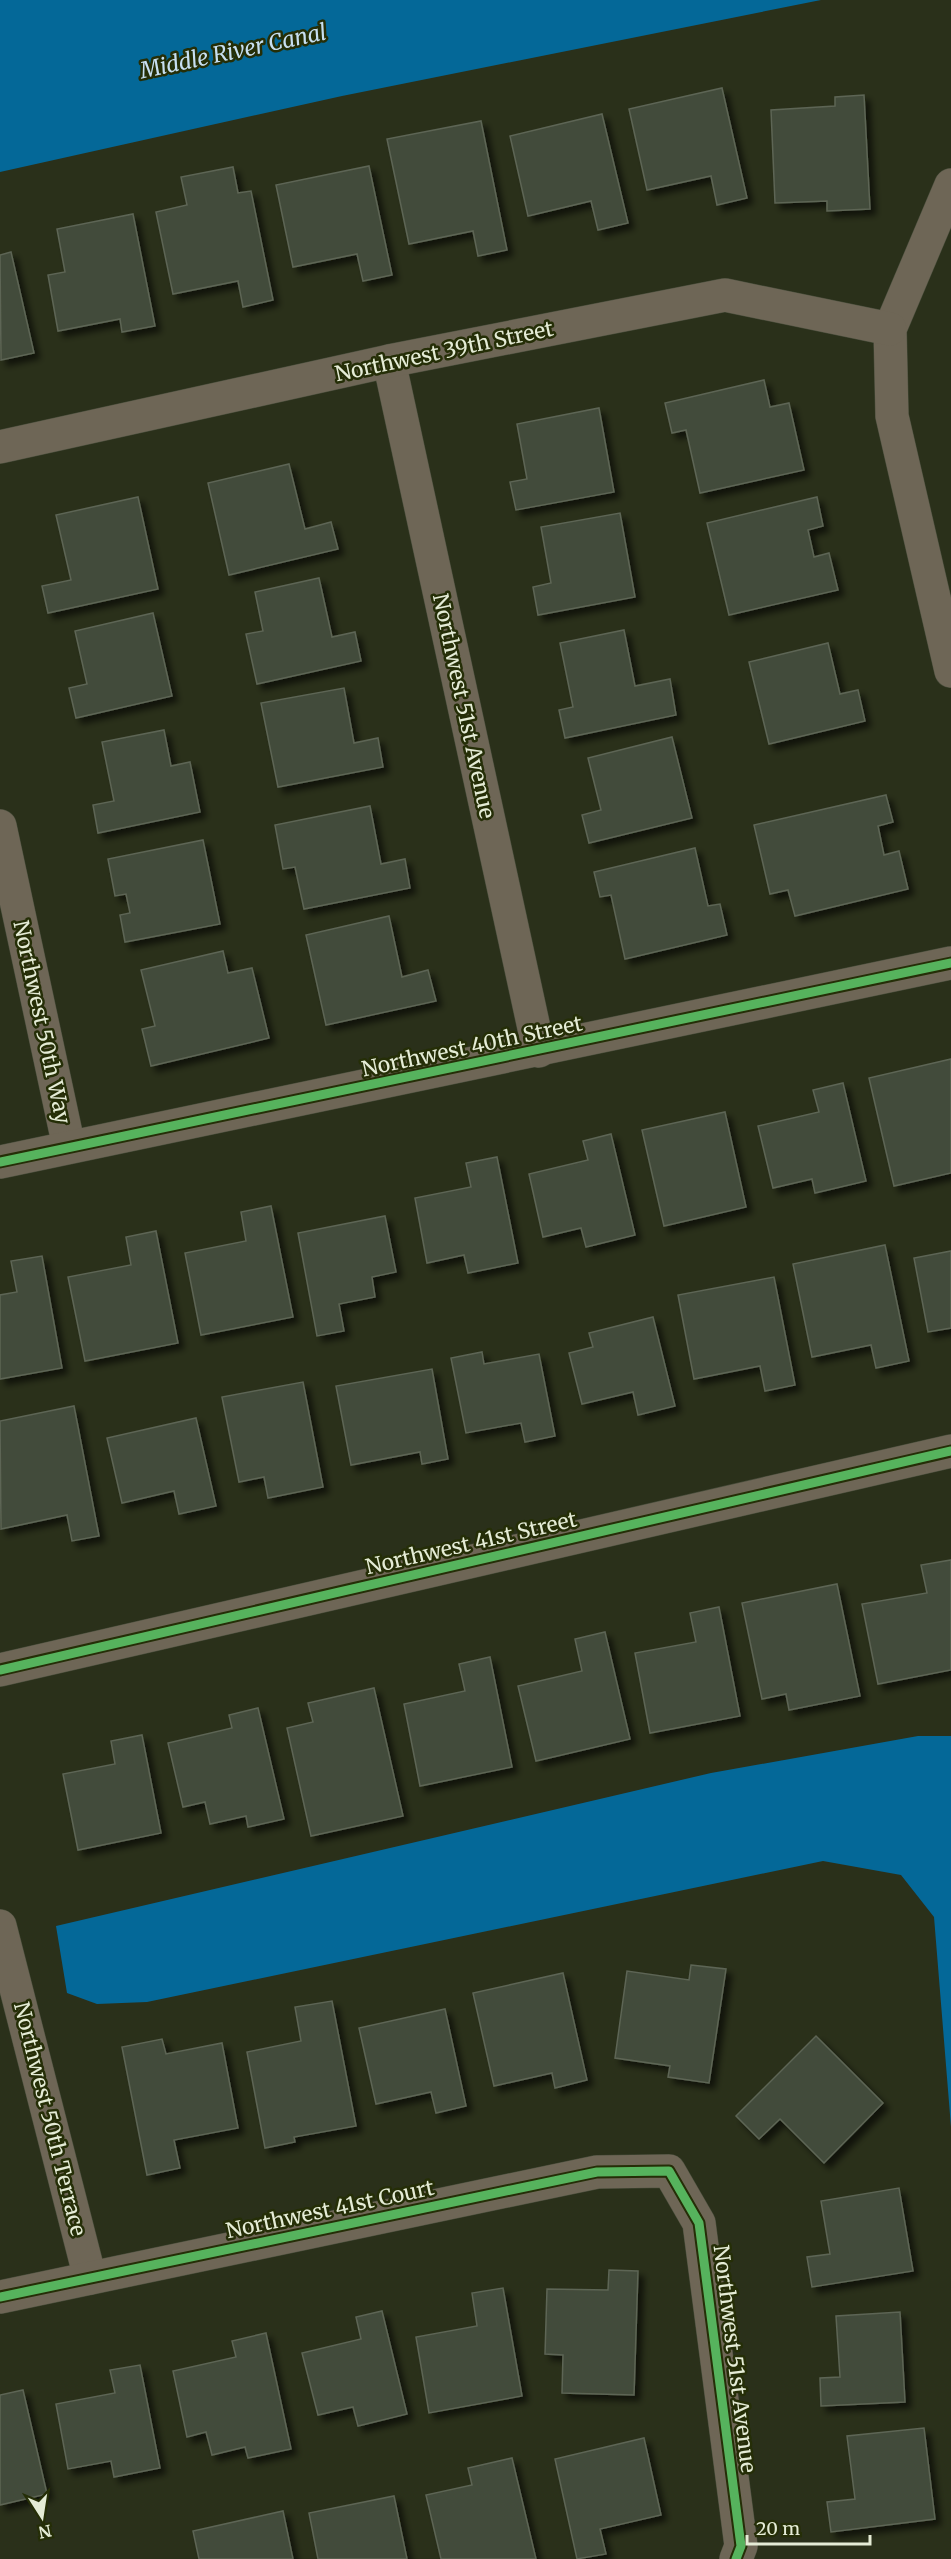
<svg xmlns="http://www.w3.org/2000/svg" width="951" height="2559" font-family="Merriweather,serif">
<defs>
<filter id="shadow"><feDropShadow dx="5.5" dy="5.5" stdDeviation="3" flood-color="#0009"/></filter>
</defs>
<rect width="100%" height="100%" fill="#2a301a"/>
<g fill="#046898">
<path d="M0 0H821L342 96 0 172Z"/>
<path d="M918 1736H951V2127L934 1917 901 1875 823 1861 147 2002 97 2004 67 1993 56 1926 711 1773Z"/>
</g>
<g fill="#434b3a" stroke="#5d6555" stroke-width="1.5" filter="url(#shadow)">
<path d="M722 88 747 198 717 205 711 176 647 190 629 109Z"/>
<path d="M864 95 870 209 827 211V201L775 203 771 110 835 106V97Z"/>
<path d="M602 114 628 223 598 230 591 201 528 216 510 136Z"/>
<path d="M481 121 507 250 478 256 473 231 409 244 387 139Z"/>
<path d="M369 166 392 275 363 281 357 254 293 267 276 185Z"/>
<path d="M233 167 238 193 251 191 273 300 243 307 238 281 173 294 156 212 187 205 181 177Z"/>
<path d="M133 214 155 326 122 332 120 319 58 331 48 275 65 272 57 229Z"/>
<path d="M11 252 34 353 1 360 0 255Z"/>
<path d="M764 380 770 407 789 403 804 470 700 493 686 430 672 433 665 403Z"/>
<path d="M599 408 614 492 516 510 510 482 527 479 517 424Z"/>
<path d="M289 464 305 529 331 522 338 549 229 575 208 483Z"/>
<path d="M138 497 158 589 48 613 42 586 71 580 56 515Z"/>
<path d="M817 497 823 526 808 530 814 557 829 553 838 590 729 615 707 523Z"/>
<path d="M620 513 635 597 538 615 533 587 551 583 541 527Z"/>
<path d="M319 578 332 637 355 632 361 661 257 684 246 634 263 631 255 592Z"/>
<path d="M153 613 172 696 76 718 69 688 87 684 75 631Z"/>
<path d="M624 630 635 686 670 679 676 715 565 738 559 710 573 707 560 643Z"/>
<path d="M828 643 840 694 858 690 865 721 769 744 749 662Z"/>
<path d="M344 688 354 743 378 738 383 767 278 787 261 703Z"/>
<path d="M164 730 171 766 190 762 200 812 98 833 93 805 114 801 102 742Z"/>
<path d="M672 737 692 818 589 843 582 815 601 810 588 758Z"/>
<path d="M886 795 893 822 878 826 884 855 899 851 908 889 795 916 788 890 770 894 754 825Z"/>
<path d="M370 806 381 864 405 859 410 888 304 909 295 867 283 869 275 825Z"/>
<path d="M203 840 220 924 125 942 120 915 130 913 126 894 115 896 108 859Z"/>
<path d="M695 848 708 906 720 904 727 935 625 959 611 895 600 897 594 872Z"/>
<path d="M389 916 402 977 428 970 436 1001 326 1025 306 935Z"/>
<path d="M223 951 228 973 252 968 269 1038 151 1066 142 1029 155 1026 141 970Z"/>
<path d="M951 1059V1173L894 1186 869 1078Z"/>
<path d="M843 1083 866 1181 815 1193 812 1179 773 1188 758 1126 819 1112 813 1090Z"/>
<path d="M725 1112 746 1207 664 1226 642 1130Z"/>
<path d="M611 1134 635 1235 586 1247 581 1228 543 1237 529 1174 588 1160 583 1141Z"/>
<path d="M497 1157 518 1263 468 1273 464 1255 427 1263 415 1198 471 1187 466 1163Z"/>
<path d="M271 1206 293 1317 201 1335 185 1253 246 1241 241 1212Z"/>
<path d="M385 1216 396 1272 372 1277 375 1297 339 1304 344 1331 317 1336 298 1233Z"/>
<path d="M156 1231 178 1343 85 1361 68 1277 131 1265 126 1237Z"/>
<path d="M885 1245 909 1361 876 1368 871 1345 812 1357 793 1264Z"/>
<path d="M951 1251V1328L928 1332 914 1258Z"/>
<path d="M42 1256 62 1368 0 1379V1295L17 1292 11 1261Z"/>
<path d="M774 1277 795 1385 765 1391 760 1366 694 1379 678 1295Z"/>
<path d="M653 1317 675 1406 638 1415 633 1392 582 1404 569 1353 593 1347 589 1333Z"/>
<path d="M482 1352 484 1364 539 1354 555 1436 525 1442 521 1423 466 1433 451 1358Z"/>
<path d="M432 1369 448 1459 422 1464 420 1452 351 1465 336 1386Z"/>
<path d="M303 1382 323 1487 268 1498 264 1477 239 1482 222 1397Z"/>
<path d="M74 1406 99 1536 72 1541 67 1515 1 1529 0 1421Z"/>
<path d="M196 1418 216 1506 179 1514 174 1491 122 1503 107 1438Z"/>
<path d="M951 1560V1670L878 1684 862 1604 927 1593 921 1565Z"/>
<path d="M837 1584 860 1696 789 1710 786 1694 762 1699 742 1603Z"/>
<path d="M719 1607 740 1716 650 1733 635 1653 696 1642 690 1613Z"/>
<path d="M605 1632 630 1739 536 1761 518 1686 582 1671 575 1639Z"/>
<path d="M490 1657 512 1767 420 1786 404 1704 465 1691 459 1664Z"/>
<path d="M374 1688 403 1816 311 1836 287 1728 313 1722 308 1703Z"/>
<path d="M258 1708 284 1819 248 1827 246 1816 210 1824 205 1802 183 1807 168 1743 232 1728 229 1715Z"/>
<path d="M142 1735 161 1833 78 1850 63 1774 115 1764 111 1741Z"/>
<path d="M691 1965 726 1969 709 2083 668 2077 670 2066 615 2058 627 1971 689 1980Z"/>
<path d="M563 1973 587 2080 555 2088 552 2073 494 2086 473 1993Z"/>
<path d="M332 2001 356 2126 294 2137 295 2142 265 2148 247 2052 301 2041 295 2007Z"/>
<path d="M445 2009 466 2106 436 2113 431 2092 376 2104 359 2028Z"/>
<path d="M816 2036 883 2103 824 2163 780 2119 759 2139 736 2116Z"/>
<path d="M162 2039 166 2054 222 2043 238 2128 174 2140 180 2168 147 2175 122 2047Z"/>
<path d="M899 2188 913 2271 812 2287 807 2257 830 2254 821 2201Z"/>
<path d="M609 2270 638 2271 634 2395 562 2393 563 2355 545 2354 547 2289 608 2290Z"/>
<path d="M503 2288 522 2396 429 2413 416 2337 477 2326 472 2293Z"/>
<path d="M382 2311 407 2414 358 2426 353 2407 318 2415 302 2353 361 2339 356 2317Z"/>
<path d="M900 2312 905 2402 821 2406 820 2378 840 2377 836 2316Z"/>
<path d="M266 2333 291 2449 248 2458 245 2447 212 2455 206 2432 187 2437 173 2371 236 2357 232 2341Z"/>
<path d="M140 2365 160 2468 114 2477 111 2461 68 2469 56 2404 115 2393 110 2370Z"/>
<path d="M23 2390 47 2494 0 2505V2395Z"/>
<path d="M924 2428 935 2519 831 2532 827 2502 855 2499 847 2436Z"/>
<path d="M644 2438 661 2515 600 2529 606 2554 577 2559 555 2459Z"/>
<path d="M512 2458 536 2559H441L426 2495 472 2485 468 2468Z"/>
<path d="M394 2496 407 2559H318L309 2513Z"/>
<path d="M283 2511 293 2559H199L193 2531Z"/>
</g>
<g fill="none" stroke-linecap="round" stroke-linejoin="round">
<g stroke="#474c3a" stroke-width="34">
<g id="minor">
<path d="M951 185 890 329 892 416 951 671"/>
<path d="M389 361 539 1051"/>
<path d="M0 447 389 361 725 295 890 329"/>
<path d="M0 826 69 1147"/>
<path d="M0 1162 951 963"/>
<path d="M0 1670 951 1451"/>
<path d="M0 1926 90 2278"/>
<path d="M0 2297 597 2172 669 2171 699 2223 741 2546 736 2559"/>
</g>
</g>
<use href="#minor" stroke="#6e6656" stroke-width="33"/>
<g stroke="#252e07" stroke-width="13">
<g id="cycleway">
<path d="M0 1162 951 963"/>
<path d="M0 1670 951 1451"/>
<path d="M0 2297 597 2172 669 2171 699 2223 741 2546 736 2559"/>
</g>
</g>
<use href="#cycleway" stroke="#56b35d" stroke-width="9"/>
</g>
<g text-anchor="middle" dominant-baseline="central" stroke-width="5" stroke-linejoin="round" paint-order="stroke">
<g font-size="21" fill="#e5ecd6" stroke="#252e07">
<text transform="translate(444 351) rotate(-12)">Northwest 39th Street</text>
<text transform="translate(464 706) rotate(78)">Northwest 51st Avenue</text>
<text transform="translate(42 1022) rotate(78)">Northwest 50th Way</text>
<text transform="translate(472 1046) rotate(-12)">Northwest 40th Street</text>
<text transform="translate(471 1543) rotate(-13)">Northwest 41st Street</text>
<text transform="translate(50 2119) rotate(76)">Northwest 50th Terrace</text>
<text transform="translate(330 2209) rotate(-12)">Northwest 41st Court</text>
<text transform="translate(735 2359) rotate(83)">Northwest 51st Avenue</text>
</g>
<g font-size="22" font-style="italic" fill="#c7dff1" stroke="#252e07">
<text transform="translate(233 51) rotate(-12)">Middle River Canal</text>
</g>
</g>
<g transform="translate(42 2517) rotate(168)" stroke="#252e07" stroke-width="4.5" paint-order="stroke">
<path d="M0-4.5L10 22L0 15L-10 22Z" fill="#e5ecd6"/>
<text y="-9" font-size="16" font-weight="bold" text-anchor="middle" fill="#e5ecd6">N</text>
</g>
<path d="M747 2535v9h123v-9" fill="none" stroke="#e5ecd6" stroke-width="3"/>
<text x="756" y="2535" font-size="18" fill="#e5ecd6" stroke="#252e07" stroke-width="4.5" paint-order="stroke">20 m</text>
</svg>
